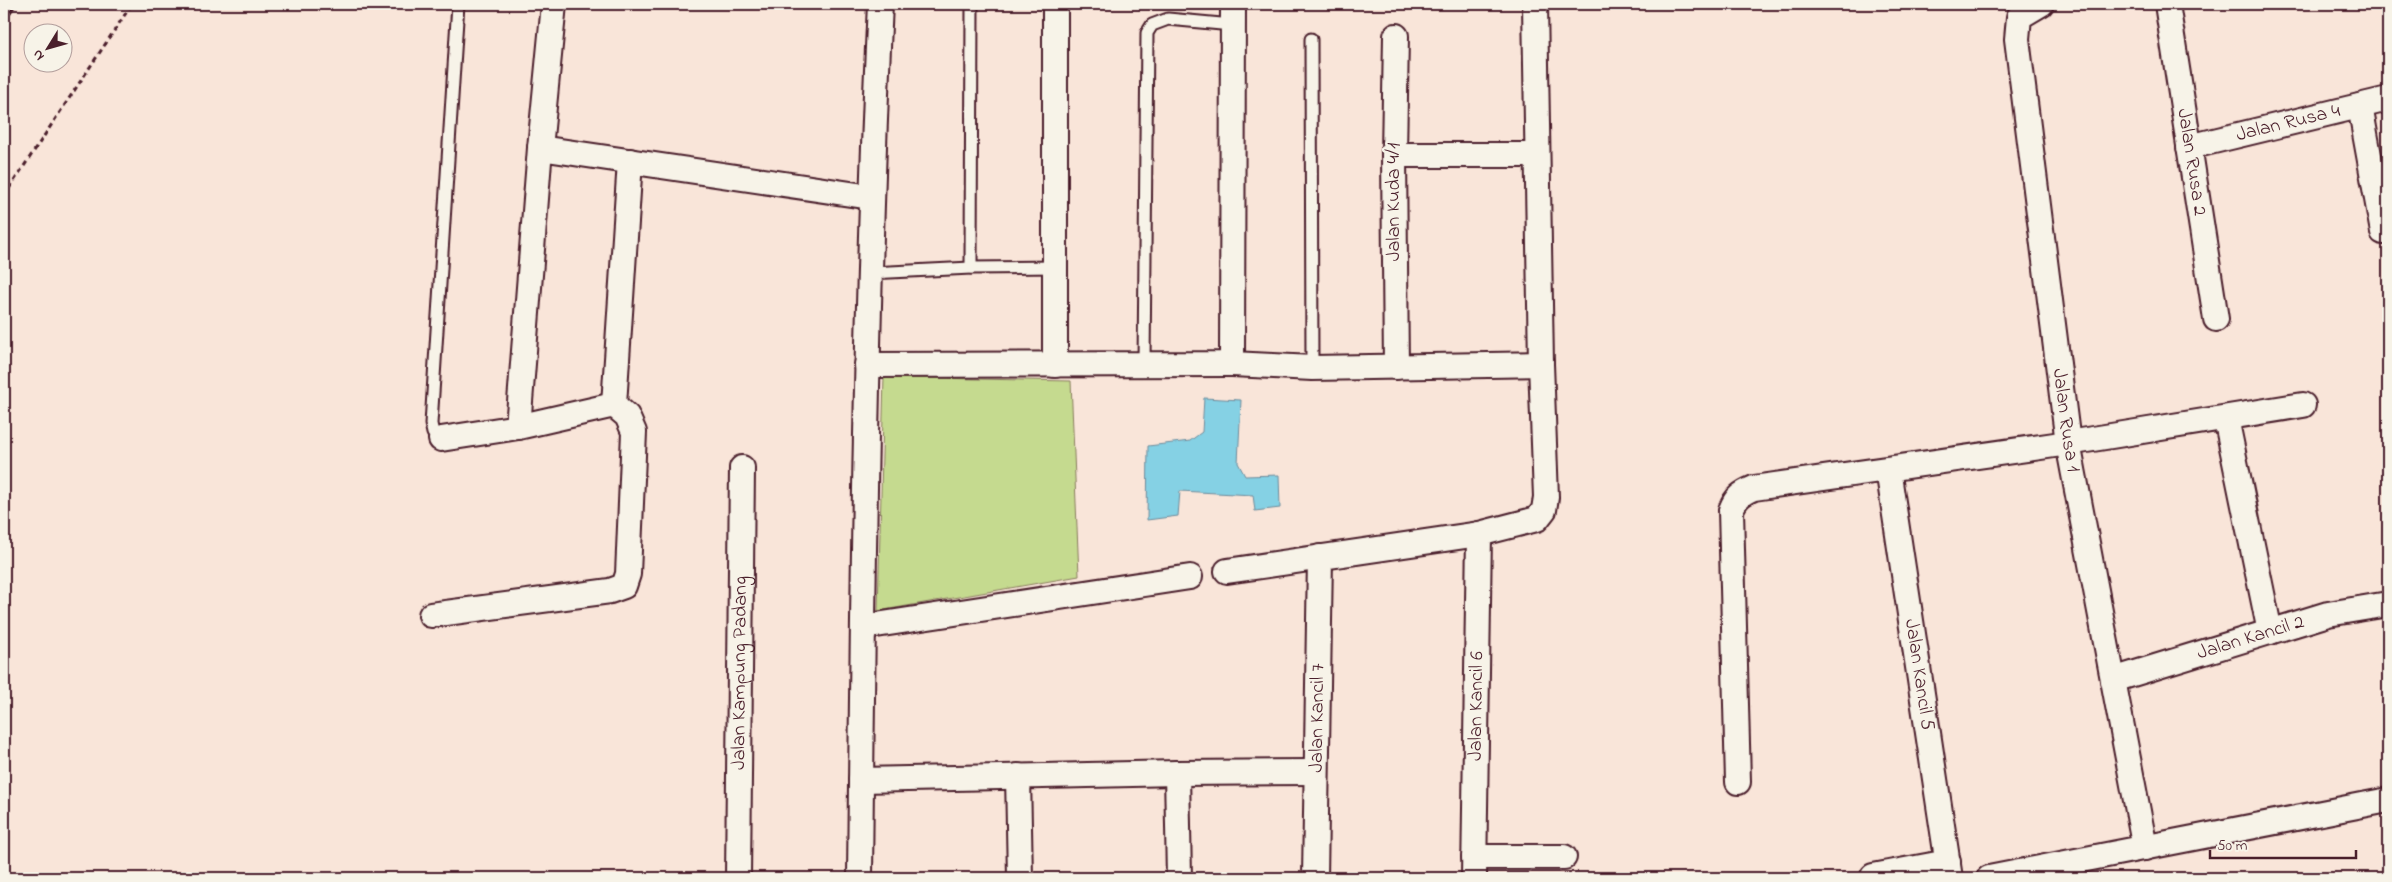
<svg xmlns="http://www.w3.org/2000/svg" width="2392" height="882" font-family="'Indie Flower',sans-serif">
<rect width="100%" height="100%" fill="#f9e5d9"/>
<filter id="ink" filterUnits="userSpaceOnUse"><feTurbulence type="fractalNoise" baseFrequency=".02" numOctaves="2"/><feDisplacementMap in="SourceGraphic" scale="10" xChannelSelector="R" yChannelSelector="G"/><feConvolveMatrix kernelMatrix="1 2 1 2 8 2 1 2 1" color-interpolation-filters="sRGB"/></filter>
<g filter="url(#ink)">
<path fill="#c5da8f" stroke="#887c5d" d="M884 377 1071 381 1079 576 878 611Z"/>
<path fill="#85d1e4" stroke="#6d8a9a" d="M1204 398 1241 400 1238 463 1245 476 1279 475 1280 508 1255 511 1253 495 1180 491 1178 516 1147 520 1148 446 1190 441 1202 432Z"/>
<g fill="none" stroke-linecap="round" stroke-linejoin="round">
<g stroke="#4a1f2b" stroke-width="15">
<g id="lane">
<path d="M1311 39 1312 368"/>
<path d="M971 268 972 4"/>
<path d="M870 273 971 268 1057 267"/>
<path d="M1144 364 1147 33 1152 25 1168 19 1232 25"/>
<path d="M441 439 433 433 431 424 458 4"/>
</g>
</g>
<g stroke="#4a1f2b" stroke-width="28">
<g id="street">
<path d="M1055 4V365"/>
<path id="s1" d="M2041 4 2019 17 2017 39 2068 443 2145 848"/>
<path id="s2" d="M2167 4 2216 319"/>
<path d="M2360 106 2383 232"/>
<path id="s3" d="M2189 147 2388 99"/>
<path d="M540 148 554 4"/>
<path d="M1394 155H1536"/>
<path d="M1232 364 1312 368 1541 364"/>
<path d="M867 365 1232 364 1233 4"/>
<path d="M1396 367 1394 155 1396 36"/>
<path d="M614 405 630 161"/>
<path d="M2226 418 2270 632"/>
<path d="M441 439 518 427"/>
<path id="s4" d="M1888 469 1950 878"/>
<path d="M1227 571 1479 534 1537 519 1544 510 1546 497 1541 364 1535 4"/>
<path d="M431 615 610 591 624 586 628 574 634 432 627 416 614 405 518 427 540 148 871 197"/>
<path d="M863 627 1190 577"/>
<path id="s5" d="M2113 680 2328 614 2388 604"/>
<path d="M1177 773 1179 878"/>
<path d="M1018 776 1020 878"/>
<path d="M861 780 1177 773 1316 772"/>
<path d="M1738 782 1731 510C1736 497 1742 493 1754 488L2068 443 2303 405"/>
<path d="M1474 857H1564"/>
<path d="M1873 876 1948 862"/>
<path id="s6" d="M738 878 742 468"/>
<path d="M860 878C863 587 866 295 880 4"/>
<path id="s7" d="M1315 878 1320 557"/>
<path id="s8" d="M1474 878 1479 534"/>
<path d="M1989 878 2388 800"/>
</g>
</g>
<path stroke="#4a1f2b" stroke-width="3" stroke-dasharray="5 4" stroke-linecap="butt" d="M4 196 132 4"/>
<use href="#lane" stroke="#f7f3e8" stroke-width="11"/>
<use href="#street" stroke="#f7f3e8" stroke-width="24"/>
<path stroke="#4a1f2b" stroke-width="4" d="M4 21 15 4"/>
</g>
</g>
<g text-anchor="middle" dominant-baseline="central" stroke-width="4.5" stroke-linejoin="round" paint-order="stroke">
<g font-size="20" fill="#4a1f2b" stroke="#f7f3e8">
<text stroke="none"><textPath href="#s3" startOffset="102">Jalan Rusa 4</textPath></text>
<text stroke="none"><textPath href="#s2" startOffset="160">Jalan Rusa 2</textPath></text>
<text transform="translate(1394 202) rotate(-90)">Jalan Kuda 4/1</text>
<text stroke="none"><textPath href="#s1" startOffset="432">Jalan Rusa 1</textPath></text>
<text stroke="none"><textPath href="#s5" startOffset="144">Jalan Kancil 2</textPath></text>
<text stroke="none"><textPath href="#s6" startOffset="205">Jalan Kampung Padang</textPath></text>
<text stroke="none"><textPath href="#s4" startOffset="208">Jalan Kancil 5</textPath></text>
<text stroke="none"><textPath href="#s8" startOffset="172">Jalan Kancil 6</textPath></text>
<text stroke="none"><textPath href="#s7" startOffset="160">Jalan Kancil 7</textPath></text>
</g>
</g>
<rect width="2392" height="882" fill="none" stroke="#f7f3e8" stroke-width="20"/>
<rect x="10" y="10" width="2372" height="862" fill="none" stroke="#4a1f2b" stroke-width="2" filter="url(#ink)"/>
<g transform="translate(48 48) rotate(233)"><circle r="24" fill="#f7f3e8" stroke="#b29e9c"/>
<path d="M0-4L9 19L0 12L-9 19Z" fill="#4a1f2b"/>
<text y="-8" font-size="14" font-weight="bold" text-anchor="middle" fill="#4a1f2b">N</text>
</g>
<path d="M2210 850v8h146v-8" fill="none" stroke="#4a1f2b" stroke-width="2.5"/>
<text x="2217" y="850" font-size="15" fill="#4a1f2b" stroke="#f7f3e8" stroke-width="4" paint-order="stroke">50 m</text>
</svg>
